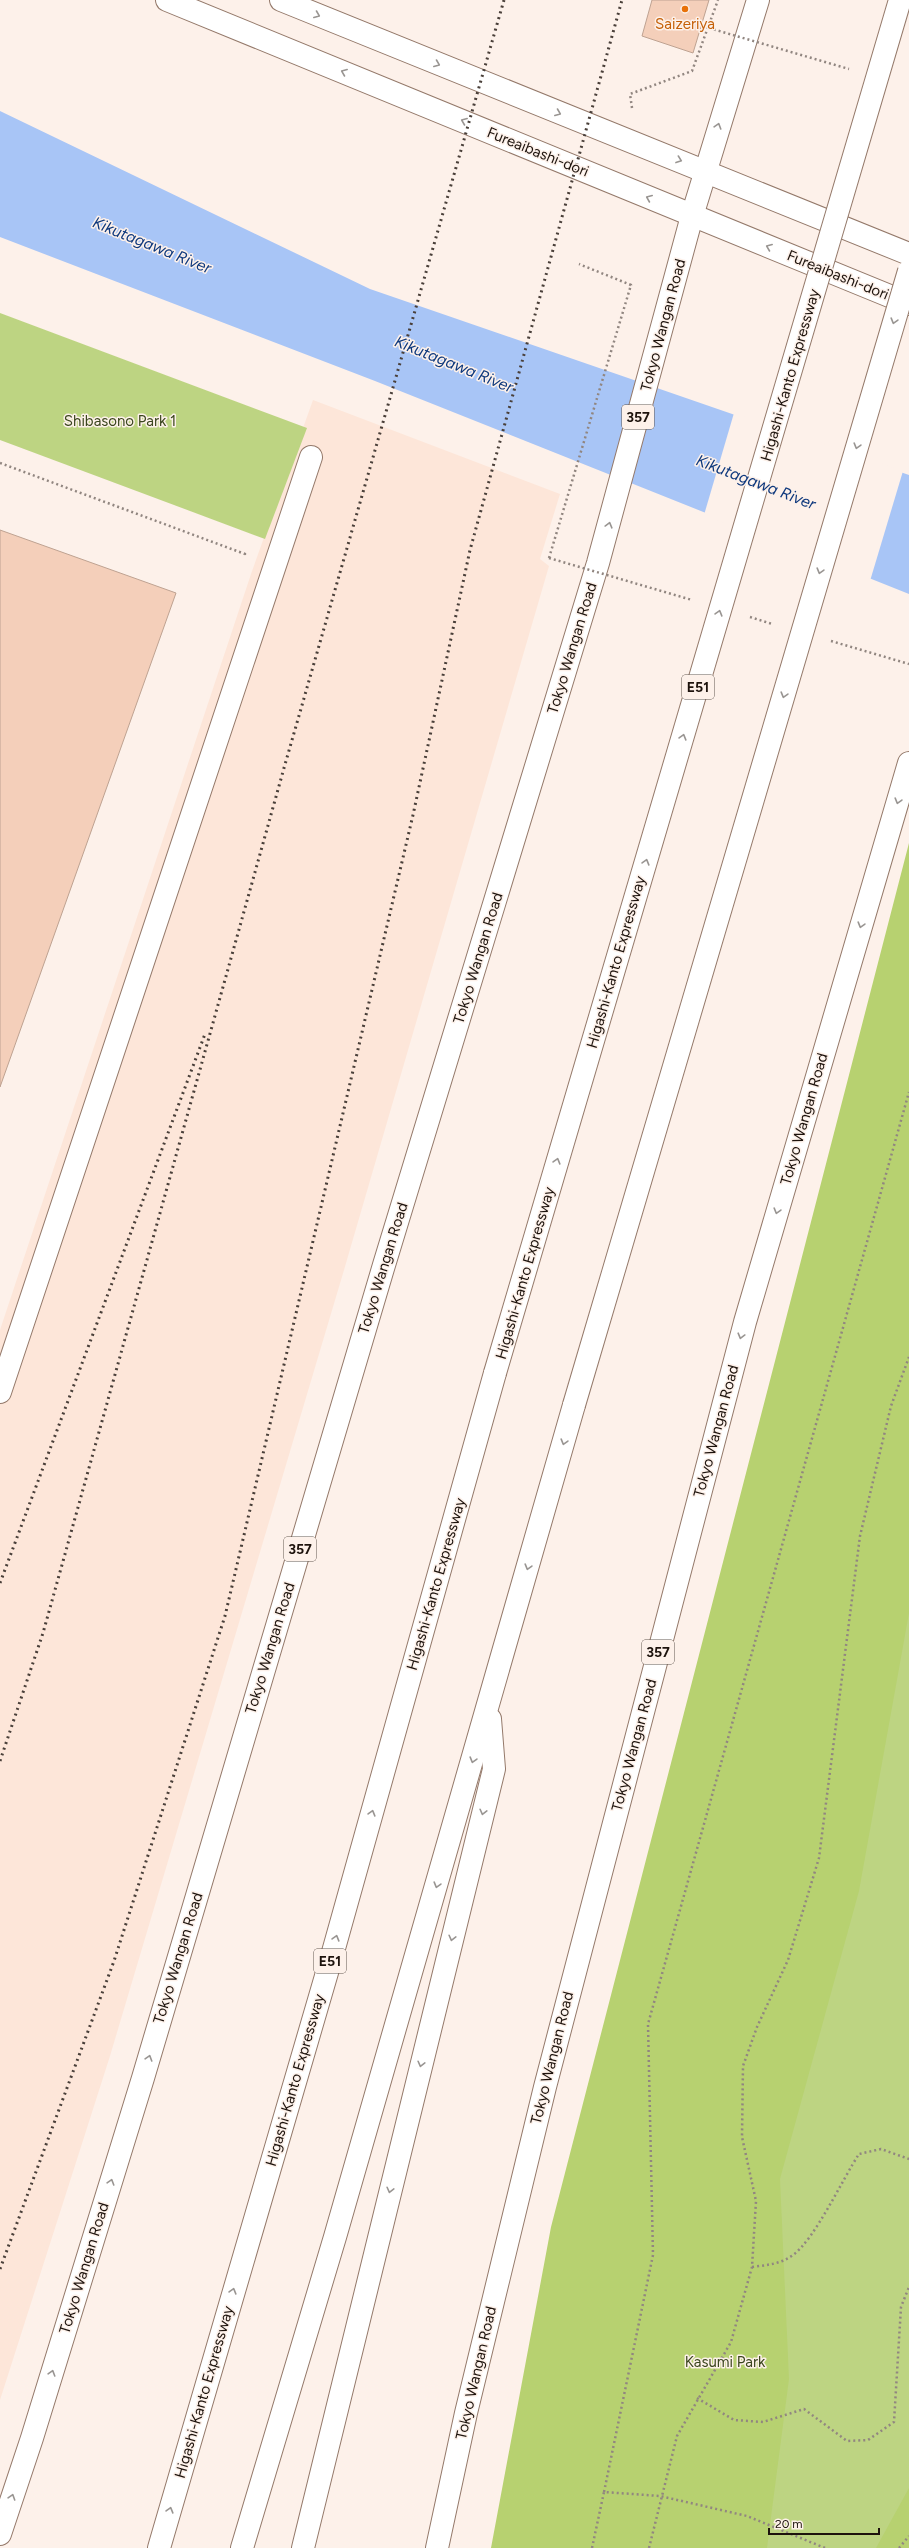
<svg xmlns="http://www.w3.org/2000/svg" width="909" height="2548" font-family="Figtree,sans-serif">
<rect width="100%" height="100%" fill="#fdf1ea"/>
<path fill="#fde6d9" d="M313 400 560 494 540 559 549 566 344 1270 110 2056 0 2400V1330L251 574Z"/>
<g fill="#bdd482">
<path d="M0 313 307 428 265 539 0 440Z"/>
<path d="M909 986V2548H498Z"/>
</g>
<g fill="#b7d170">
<path d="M909 843V1613L859 1891 780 2179 789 2379 767 2548H491L551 2227Z"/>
<path d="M909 2488V2548H876Z"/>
</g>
<path fill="#a8c5f6" d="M0 111 370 289 909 475V594L375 381 0 237Z"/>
<path fill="#fdf1ea" d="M734 413 903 471 870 581 704 515Z"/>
<g fill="#f4cfba" stroke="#bea291">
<path d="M652 0H709L693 53 642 36Z"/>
<path d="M0 530 176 593 0 1087Z"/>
</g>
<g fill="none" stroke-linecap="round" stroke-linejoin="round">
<g stroke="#94796a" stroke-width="24">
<g id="minor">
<path d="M167 0 909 304"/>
<path d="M281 0 909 254"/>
<path d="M0 1392 311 457"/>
</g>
</g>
<g stroke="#94796a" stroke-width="24">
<g id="highway">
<path d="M0 2534 32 2438 143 2078 384 1265 598 563 692 216 758 0"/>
<path d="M159 2548 333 1952 495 1373"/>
<path d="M242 2548 335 2237 574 1405"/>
<path d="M303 2548 494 1769 490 1719"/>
<path d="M437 2548 466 2413 545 2087 745 1322 909 763"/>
</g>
</g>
<g stroke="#918680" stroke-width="2.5" stroke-dasharray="2 3" stroke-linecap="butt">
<path d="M632 108 630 94 692 71 718 0"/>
<path d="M0 463 245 554 244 556"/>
<path d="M549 558 631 285 579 264"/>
<path d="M752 2267C767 2265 781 2264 793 2255 815 2239 842 2180 859 2154L881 2149 909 2159"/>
<path d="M697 2398 734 2420 763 2422 804 2409 847 2441 868 2440 894 2422 901 2307 909 2287"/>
<path d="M604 2492 653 2255 648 2024 909 1092"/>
<path d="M592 2548 604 2492 660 2496 747 2516 825 2548"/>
<path d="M649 2548 677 2436 731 2342 752 2267 756 2201 742 2137 743 2066 757 2027 788 1960 819 1858 860 1536 891 1406 909 1357"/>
<path d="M899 2548 909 2536"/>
</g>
<use href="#minor" stroke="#fff" stroke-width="22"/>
<use href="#highway" stroke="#fff" stroke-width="22"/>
<g stroke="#493f39" stroke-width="3" stroke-dasharray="2 4" stroke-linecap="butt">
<path d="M0 1583 205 1034"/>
<path d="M0 1761 43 1633 284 768 504 0"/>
<path d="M0 2269 114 1961 225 1616 413 815 470 550 622 0"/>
</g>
<g stroke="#94796a" stroke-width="24" stroke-linecap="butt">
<g id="highway-bridge">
<path d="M495 1373 900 0"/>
<path d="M574 1405 909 271"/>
</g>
</g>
<g stroke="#918680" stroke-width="2.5" stroke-dasharray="2 3" stroke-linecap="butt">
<path d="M709 28 849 69"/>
<path d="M549 558 692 600"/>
<path d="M750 617 772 624"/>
<path d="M831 641 909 664"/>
</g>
<use href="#highway-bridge" stroke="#fff" stroke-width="22"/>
</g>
<defs><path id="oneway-chevron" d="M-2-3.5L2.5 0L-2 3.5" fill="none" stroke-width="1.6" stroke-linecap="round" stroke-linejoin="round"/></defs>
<g stroke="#999592">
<use href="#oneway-chevron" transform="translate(317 15) rotate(22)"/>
<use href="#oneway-chevron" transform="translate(437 64) rotate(22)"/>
<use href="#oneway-chevron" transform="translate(344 72) rotate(-158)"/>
<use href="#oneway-chevron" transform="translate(558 113) rotate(22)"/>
<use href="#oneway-chevron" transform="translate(464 121) rotate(-158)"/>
<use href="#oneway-chevron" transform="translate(718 126) rotate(-73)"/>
<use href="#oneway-chevron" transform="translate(679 160) rotate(20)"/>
<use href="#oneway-chevron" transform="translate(649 198) rotate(-157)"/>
<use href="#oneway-chevron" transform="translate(769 247) rotate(-158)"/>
<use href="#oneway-chevron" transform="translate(894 321) rotate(106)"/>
<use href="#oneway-chevron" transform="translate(857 446) rotate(106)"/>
<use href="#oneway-chevron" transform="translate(609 525) rotate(-75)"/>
<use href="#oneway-chevron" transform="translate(820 571) rotate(106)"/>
<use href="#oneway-chevron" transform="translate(719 613) rotate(-74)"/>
<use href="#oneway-chevron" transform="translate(784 695) rotate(106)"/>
<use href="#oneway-chevron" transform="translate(683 737) rotate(-74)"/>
<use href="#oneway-chevron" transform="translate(898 801) rotate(106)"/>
<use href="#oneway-chevron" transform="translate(646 862) rotate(-74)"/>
<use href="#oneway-chevron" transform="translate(861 925) rotate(106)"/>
<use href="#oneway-chevron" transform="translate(557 1161) rotate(-74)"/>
<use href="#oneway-chevron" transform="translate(777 1211) rotate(106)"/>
<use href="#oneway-chevron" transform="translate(741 1336) rotate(105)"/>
<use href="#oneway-chevron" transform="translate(564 1442) rotate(106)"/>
<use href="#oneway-chevron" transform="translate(528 1567) rotate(106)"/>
<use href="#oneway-chevron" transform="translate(473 1760) rotate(106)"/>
<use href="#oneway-chevron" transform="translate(483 1812) rotate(104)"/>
<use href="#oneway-chevron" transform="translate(372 1813) rotate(-74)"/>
<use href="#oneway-chevron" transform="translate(437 1885) rotate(106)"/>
<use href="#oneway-chevron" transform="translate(336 1938) rotate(-74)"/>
<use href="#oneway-chevron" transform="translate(452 1938) rotate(104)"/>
<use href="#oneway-chevron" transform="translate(149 2058) rotate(-73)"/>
<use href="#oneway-chevron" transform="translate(421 2064) rotate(104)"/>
<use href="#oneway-chevron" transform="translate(111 2182) rotate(-73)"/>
<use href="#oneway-chevron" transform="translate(390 2190) rotate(104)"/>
<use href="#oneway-chevron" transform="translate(233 2291) rotate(-74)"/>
<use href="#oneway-chevron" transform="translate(52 2373) rotate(-73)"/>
<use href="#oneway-chevron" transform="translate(12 2497) rotate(-72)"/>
<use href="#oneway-chevron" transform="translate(170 2510) rotate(-74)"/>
</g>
<circle fill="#e8710a" stroke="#fdf1ea" stroke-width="1.5" cx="685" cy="9" r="4"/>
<g text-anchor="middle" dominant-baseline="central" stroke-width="3" stroke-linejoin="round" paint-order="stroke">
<g fill="#fdf1ea" stroke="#60564f" stroke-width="1">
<rect x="622" y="405" width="32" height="24" rx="3"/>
<rect x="682" y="675" width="32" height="24" rx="3"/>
<rect x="284" y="1537" width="32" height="24" rx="3"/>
<rect x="642" y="1640" width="32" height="24" rx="3"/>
<rect x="314" y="1949" width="32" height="24" rx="3"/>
</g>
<g font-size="14" font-weight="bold" fill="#1d130d">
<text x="638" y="417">357</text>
<text x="698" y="687">E51</text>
<text x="300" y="1549">357</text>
<text x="658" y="1652">357</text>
<text x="330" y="1961">E51</text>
</g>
<g font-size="15" fill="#c56008" stroke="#fdf1ea">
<text x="685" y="24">Saizeriya</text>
</g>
<g font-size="15" fill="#1d130d" stroke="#fdf1ea">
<text transform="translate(538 152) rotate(22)">Fureaibashi-dori</text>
<text transform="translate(838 275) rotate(22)">Fureaibashi-dori</text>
<text transform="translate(663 325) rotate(-75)">Tokyo Wangan Road</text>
<text transform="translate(790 375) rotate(-74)">Higashi-Kanto Expressway</text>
<text transform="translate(572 648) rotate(-73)">Tokyo Wangan Road</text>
<text transform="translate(478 958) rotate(-73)">Tokyo Wangan Road</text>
<text transform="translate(616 962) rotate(-74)">Higashi-Kanto Expressway</text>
<text transform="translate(804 1119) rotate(-74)">Tokyo Wangan Road</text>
<text transform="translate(383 1268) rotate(-73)">Tokyo Wangan Road</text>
<text transform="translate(525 1273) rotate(-74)">Higashi-Kanto Expressway</text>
<text transform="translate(716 1431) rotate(-75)">Tokyo Wangan Road</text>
<text transform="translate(436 1584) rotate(-74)">Higashi-Kanto Expressway</text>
<text transform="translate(270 1648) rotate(-73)">Tokyo Wangan Road</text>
<text transform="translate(634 1745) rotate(-75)">Tokyo Wangan Road</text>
<text transform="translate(178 1958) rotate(-73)">Tokyo Wangan Road</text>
<text transform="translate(552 2058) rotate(-76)">Tokyo Wangan Road</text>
<text transform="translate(295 2080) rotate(-74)">Higashi-Kanto Expressway</text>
<text transform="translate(84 2268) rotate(-73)">Tokyo Wangan Road</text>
<text transform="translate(476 2373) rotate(-77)">Tokyo Wangan Road</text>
<text transform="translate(204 2392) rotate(-74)">Higashi-Kanto Expressway</text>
</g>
<g font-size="15" fill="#3b461e" stroke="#fdf1ea">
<text x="120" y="421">Shibasono Park 1</text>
<text x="725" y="2362">Kasumi Park</text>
</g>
<g font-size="16" font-style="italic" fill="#0f397d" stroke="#fdf1ea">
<text transform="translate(152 245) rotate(22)">Kikutagawa River</text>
<text transform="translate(454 364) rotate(22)">Kikutagawa River</text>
<text transform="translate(756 482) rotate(21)">Kikutagawa River</text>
</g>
</g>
<path d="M769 2528v6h110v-6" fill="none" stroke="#1d130d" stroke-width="2"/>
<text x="775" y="2528" font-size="12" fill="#1d130d" stroke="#fdf1ea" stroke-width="3" paint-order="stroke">20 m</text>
</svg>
